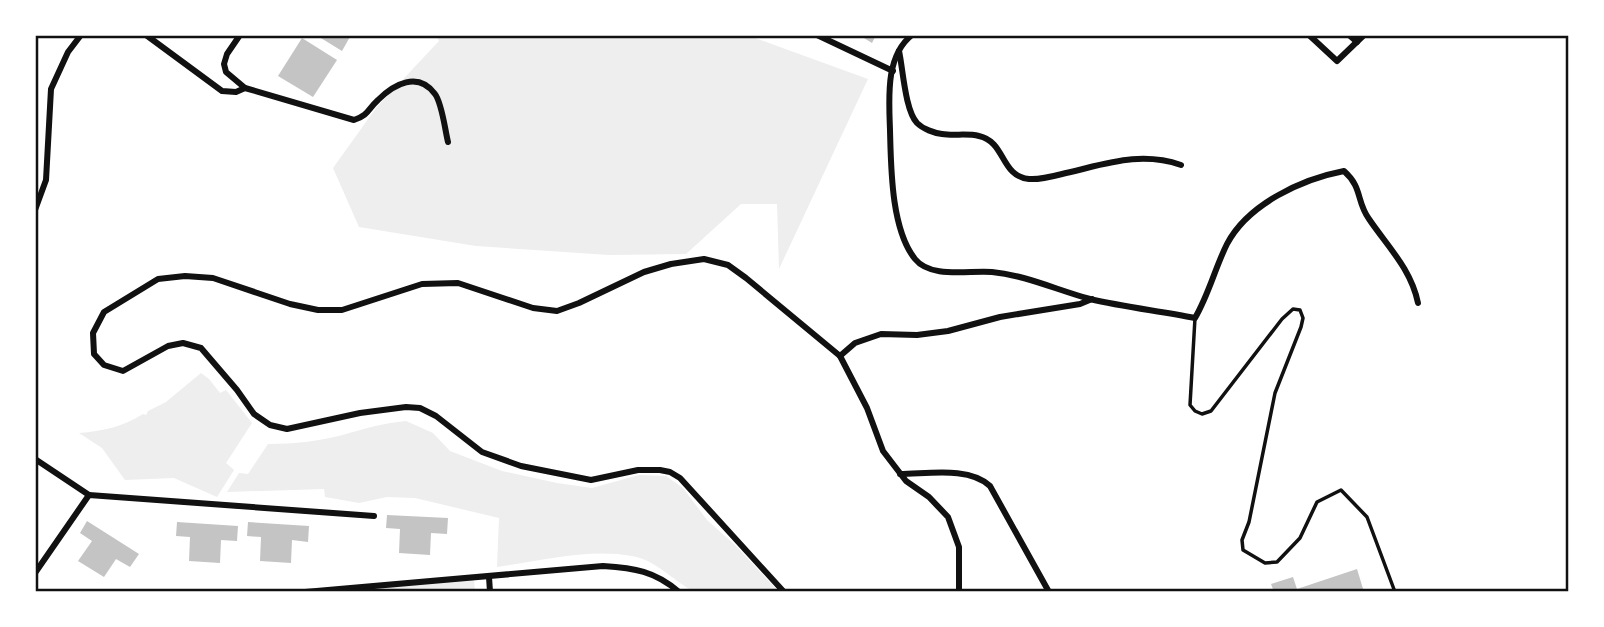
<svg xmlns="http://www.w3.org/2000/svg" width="1604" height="627" font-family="Quicksand,sans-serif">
<rect width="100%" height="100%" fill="#fff"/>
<g fill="#eee">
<path d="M436 35H747L868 79 779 269 777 204H741L686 254 609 255 476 246 359 227 333 168 376 108 439 41Z"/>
<path d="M201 373 209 379 220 393 226 390 252 423 226 463 234 470 217 497 174 478 125 480 102 448 79 433C103 431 122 427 143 414L146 415 148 411 166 402Z"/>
<path d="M406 421 433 433 450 451 502 471 557 483 592 488 639 475 666 476 683 488 707 520 735 545 779 592C765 592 700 595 693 591 672 580 656 560 632 556 588 548 540 561 497 567L499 518 415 498 387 497 359 503 325 497 324 489 227 492 239 473 248 474 268 444C294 444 321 441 346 434 367 428 384 423 406 421Z"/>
<path d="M474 579 475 592H375V587Z"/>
</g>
<g fill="#c4c4c4">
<path d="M316 35H351L342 51Z"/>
<path d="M859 35H876L872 43Z"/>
<path d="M302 38 337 60 313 97 278 76Z"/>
<path d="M387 515 448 518 447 534 431 533 430 555 399 553 400 529 386 528Z"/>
<path d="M87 521 139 554 130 567 116 559 104 577 78 561 92 541 80 533Z"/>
<path d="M177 522 238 526 237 541 221 540 220 563 189 561 190 537 176 536Z"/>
<path d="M248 522 309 526 308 542 292 540 291 563 260 561 261 537 247 536Z"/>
<path d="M1357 569 1364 592H1274L1271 584 1293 577 1297 589Z"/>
</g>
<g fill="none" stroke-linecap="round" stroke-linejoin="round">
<path stroke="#111" stroke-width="3.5" d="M1195 318 1190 405 1195 411 1202 414 1211 411 1282 319 1293 309 1300 310 1303 318 1301 327 1275 393 1249 522 1242 540 1243 550 1265 563 1277 562 1300 538 1317 502 1341 490 1367 517 1395 592"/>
<g stroke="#111" stroke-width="6">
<path d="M146 35 222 91 236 92 245 88"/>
<path d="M240 35 227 54 224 64 226 72 245 88 354 120C369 115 368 109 378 100 394 84 418 71 435 94 442 103 445 130 448 142"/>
<path d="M817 35 893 71"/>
<path d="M912 35C885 56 889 99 890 130 891 167 891 229 915 259 931 279 969 270 992 272 1025 275 1057 290 1090 299 1124 307 1160 311 1195 318 1209 294 1215 268 1227 244 1248 204 1302 179 1344 171 1363 188 1356 201 1369 219 1388 247 1411 269 1418 303"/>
<path d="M1309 35 1337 61 1364 35"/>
<path d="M1349 35 1357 42"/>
<path d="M899 51C903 69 905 110 917 123 923 129 934 133 942 134 954 136 967 133 979 136 1006 142 1000 176 1029 179 1041 180 1054 176 1066 173 1106 164 1140 151 1181 165"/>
<path d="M35 210 46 180 51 89 68 52 81 35"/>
<path d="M840 356 855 343 881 334 917 335 948 331 1000 317 1080 304 1092 299"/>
<path d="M35 459 89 495"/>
<path d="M900 474C927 474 969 466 990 486L1049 592"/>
<path d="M35 573 89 495 374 516"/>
<path d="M489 577 490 592"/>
<path d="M305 592 603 566C634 568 655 571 679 592"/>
<path d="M784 592 680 478 670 472 660 470H638L591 480 521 466 482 452 436 416 420 408 406 407 360 413 287 429 270 425 254 414 237 390 201 348 183 343 168 346 123 371 104 365 94 354 93 333 104 312 158 279 185 276 213 278 290 304 318 310H342L422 284 458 283 533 308 557 311 579 303 644 272 671 264 704 259 728 265 746 278 840 356 867 408 883 451 906 481 929 497 948 517 959 547V592"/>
</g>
</g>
<rect width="1604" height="627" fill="none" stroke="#ffffff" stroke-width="74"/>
<rect x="37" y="37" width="1530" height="553" fill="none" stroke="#111" stroke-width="2.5"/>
</svg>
